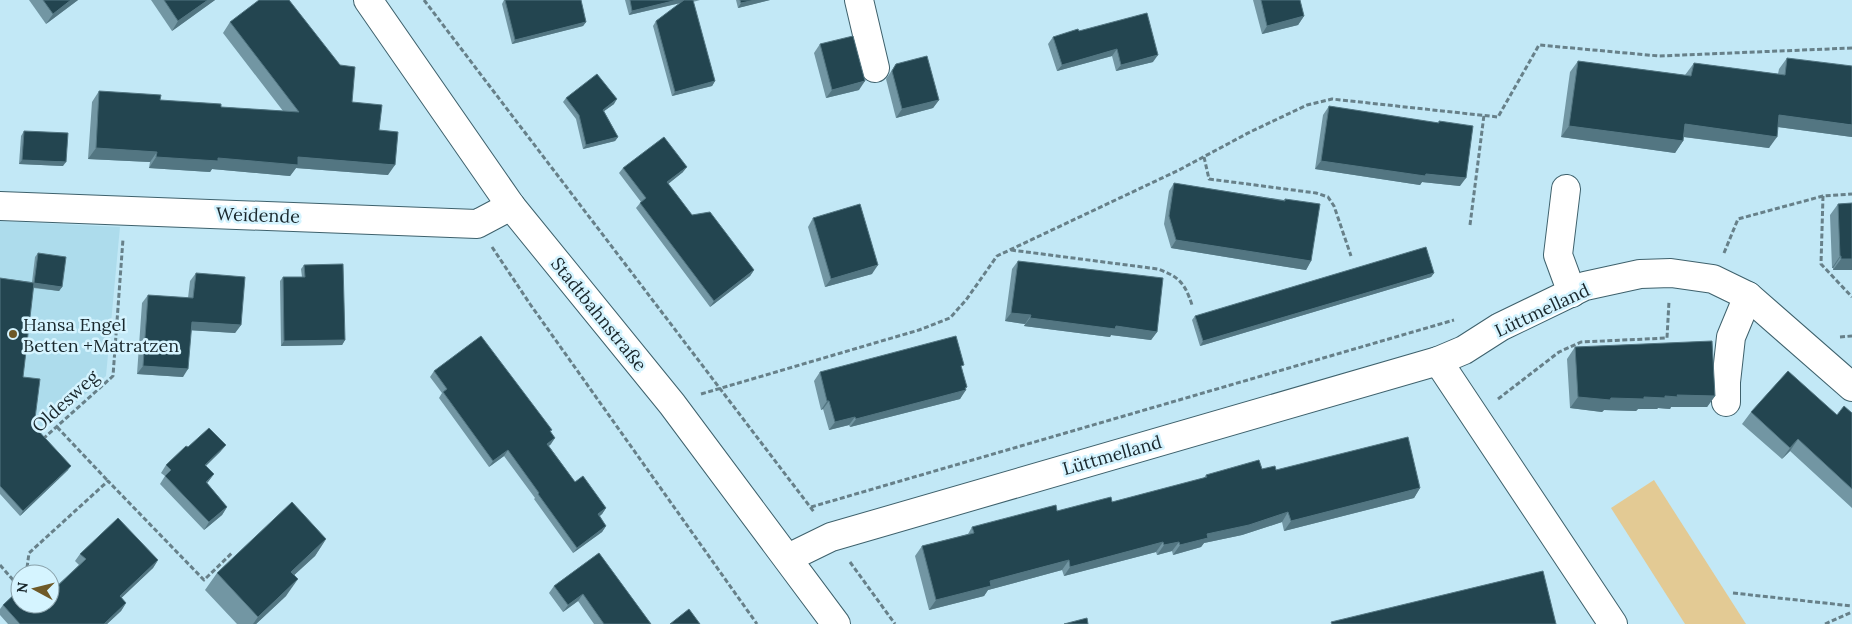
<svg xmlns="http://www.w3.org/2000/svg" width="1852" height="624" font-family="Lora,serif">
<rect width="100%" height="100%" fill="#c2e8f6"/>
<path fill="#addcec" d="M0 221 120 227 106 376 0 470Z"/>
<path fill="#e3ca94" d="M1654 480 1746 624H1685L1611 508Z"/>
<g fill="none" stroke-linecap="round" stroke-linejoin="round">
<g stroke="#3e616c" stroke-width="30">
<g id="minor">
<path d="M368 0 511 206 672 404 836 624"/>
<path d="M859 0 875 68"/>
<path d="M1566 189 1558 255 1572 293"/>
<path d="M0 206 477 224 511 206"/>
<path d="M1726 402V382L1731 337 1748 296"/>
<path d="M788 558 831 537 1438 361"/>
<path d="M1613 624 1438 361 1464 350 1500 327 1585 286 1640 274 1671 273 1713 279 1748 296 1852 387"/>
</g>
</g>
<g stroke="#678089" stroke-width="3" stroke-dasharray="5 2.5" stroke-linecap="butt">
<path d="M424 0 814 512"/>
<path d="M1204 157 1209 179 1316 193 1328 197 1334 206 1351 256"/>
<path d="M1823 196 1821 264 1852 297"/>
<path d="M1470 225 1484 115"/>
<path d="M492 247 530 304 757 624"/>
<path d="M1011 250 1158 269C1180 277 1185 284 1192 305"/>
<path d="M1724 253 1738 219 1823 196 1852 194"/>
<path d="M1840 337 1852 336"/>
<path d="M701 394 919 330 950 318 966 300 997 256 1179 170 1250 132 1307 105 1332 99 1498 117 1539 45 1659 56 1852 48"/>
<path d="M1498 399 1559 352 1581 342 1667 338 1669 301"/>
<path d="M57 427 108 481"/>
<path d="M43 439 113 376 123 239"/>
<path d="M811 507 1454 320"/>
<path d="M850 562 895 624"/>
<path d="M0 565 20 588"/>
<path d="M23 574 27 568 29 553 108 481 204 580 233 552"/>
<path d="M17 585 20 580"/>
<path d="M1733 593 1852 606"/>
<path d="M1825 624 1852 612"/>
</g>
<use href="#minor" stroke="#fff" stroke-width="28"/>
</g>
<g fill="#7296a3">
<path d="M29 0H78L46 24Z"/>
<path d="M151 0H215L172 31Z"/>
<path d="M504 0H581L586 22 583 26 512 44 502 4Z"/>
<path d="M625 0H700L693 2 715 81 712 86 672 96 653 26 656 21 681 3 629 15Z"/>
<path d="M736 0H770L738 8Z"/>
<path d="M1253 0H1300L1304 16 1298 25 1262 34Z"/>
<path d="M230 22 352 102 379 130 388 175 296 168 290 176 212 169 210 172 149 168 150 162 88 159 92 102 99 91 160 100 221 107 283 111 223 33Z"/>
<path d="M1079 31 1153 62 1116 71 1112 56 1057 71 1048 44 1053 37Z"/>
<path d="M820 44 859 90 826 98 814 53Z"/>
<path d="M1787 58 1852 137 1778 127 1769 148 1683 137V141L1675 153 1561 137 1570 72 1578 61 1685 75 1694 63 1778 74 1779 69Z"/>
<path d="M896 64 939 100 933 108 896 118 886 79Z"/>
<path d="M566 98 614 104 604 111 618 137 615 141 583 149 576 119 563 102Z"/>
<path d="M1329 106 1438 123 1439 121 1460 186 1422 182 1420 185 1315 169 1323 115Z"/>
<path d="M24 131 63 166 19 164 21 136Z"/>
<path d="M623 168 683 172 668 184 692 215 754 270 750 276 710 307 636 208 641 202 619 173Z"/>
<path d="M1174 183 1284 200 1285 199 1311 261 1306 270 1171 248 1164 224 1169 191Z"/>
<path d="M1852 203V270H1833V268H1832L1830 215 1838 204Z"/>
<path d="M813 218 872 274 825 287 808 227Z"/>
<path d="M38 253 62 287 59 291 33 288 23 377 34 426 68 470 20 516 0 494V278L32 282 35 257Z"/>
<path d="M1018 261 1157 332 1151 340 1111 335 1110 337 1024 326 1025 324 1005 321 1012 269Z"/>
<path d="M304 265 345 340 342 345 281 346 280 281 283 277H302L301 269Z"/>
<path d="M196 273 241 325 235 333 191 330 183 377 137 374 142 303 148 295 188 298 190 281Z"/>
<path d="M1434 273 1431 277 1200 346 1192 320 1195 316Z"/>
<path d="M1575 347 1715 396 1707 407H1671L1670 409 1658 408 1657 409H1638L1636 411 1604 410 1602 412 1570 408 1567 359Z"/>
<path d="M962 368 965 389 960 399 850 427 849 425 829 430 823 409 821 410 814 381 820 372Z"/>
<path d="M434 371 551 432V444L549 446 575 482 606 508 602 514 600 516 606 526 602 532 573 553 534 499 535 498 504 456 489 467 439 398 442 393 430 377Z"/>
<path d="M1751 412 1837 415 1852 413V508L1790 451 1782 459 1742 424Z"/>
<path d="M226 445 220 452 206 466 214 474 207 483 227 507 222 515 204 530 160 484 165 476 161 473 166 465 188 447Z"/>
<path d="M1262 469 1276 470 1420 488 1414 498 1284 531 1282 522 1242 535 1204 543 1201 547 1173 555 1172 551 1157 555 1156 552 1064 576 1062 570 988 590 984 596 929 610 915 556 922 546 968 534 972 527 1057 511 1112 502 1204 478 1206 475Z"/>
<path d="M326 539 315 556 294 575 286 596 256 624H237L205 590 217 573Z"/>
<path d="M599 553 651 624H594L578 601 563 612 549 593 554 586Z"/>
<path d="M80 554 158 560 153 568 121 598 126 603 121 611 107 624H8L0 615V609L3 605 37 604 79 565 75 561Z"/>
</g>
<g fill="#537682">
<path d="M71 0H78L46 24 53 14Z"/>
<path d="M208 0H215L172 31 178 21Z"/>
<path d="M677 0H686L684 2 629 15 632 11Z"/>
<path d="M755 0H770L738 8 741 3Z"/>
<path d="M1304 16 1298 25 1262 34 1267 26Z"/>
<path d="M586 22 583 26 512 44 515 40Z"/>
<path d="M1117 49 1112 56 1057 71 1062 65Z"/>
<path d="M1158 55 1153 62 1116 71 1121 65Z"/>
<path d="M715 81 712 86 672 96 675 92Z"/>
<path d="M865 81 859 90 826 98 832 90Z"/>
<path d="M617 99 614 104 600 114 603 110Z"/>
<path d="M939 100 933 108 896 118 902 109Z"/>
<path d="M1779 115 1852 125V137L1771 126Z"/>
<path d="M1685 124 1777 137 1769 148 1677 136Z"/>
<path d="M1569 126 1683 141 1675 153 1561 137Z"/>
<path d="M618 137 615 141 583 149 586 145Z"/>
<path d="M96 148 157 152 150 162 88 159Z"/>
<path d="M156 157 218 158 298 157 395 165 388 175 296 168 290 176 212 169 210 172 149 168Z"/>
<path d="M22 160 66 162 63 166 19 164Z"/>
<path d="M1321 161 1426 174 1466 178 1460 186 1422 182 1420 185 1315 169Z"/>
<path d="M687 167 683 172 663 188 667 182Z"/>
<path d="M1176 240 1311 261 1306 270 1171 248Z"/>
<path d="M1840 256H1841L1833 268H1832Z"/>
<path d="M1841 259H1852V270H1833Z"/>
<path d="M878 265 872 274 825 287 831 279Z"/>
<path d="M754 270 750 276 710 307 714 301Z"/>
<path d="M1434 273 1431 277 1200 346 1203 341Z"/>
<path d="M34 283 62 287 59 291 31 287Z"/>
<path d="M1011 313 1031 315 1025 324 1005 321Z"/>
<path d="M1030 318 1116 326 1157 332 1151 340 1111 335 1110 337 1024 326Z"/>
<path d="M192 322 241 325 235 333 186 330Z"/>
<path d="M345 340 342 345 281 346 284 341Z"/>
<path d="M143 366 188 369 183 377 137 374Z"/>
<path d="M967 387 964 391 966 390 960 399 850 427 856 419Z"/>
<path d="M1677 395 1715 396 1707 407H1671L1670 409 1658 408 1657 409H1638L1636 411 1604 410 1602 412 1570 408 1578 397H1644Z"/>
<path d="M827 401H829L823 409 821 410Z"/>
<path d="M855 417 849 425 829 430 835 422Z"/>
<path d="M555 438 551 444 543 450 547 444Z"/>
<path d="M1798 439 1790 451 1782 459 1790 448Z"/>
<path d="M226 445 220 452 199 472 205 465Z"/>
<path d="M508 450 504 456 489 467 493 461Z"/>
<path d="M71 466 68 470 20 516 23 511Z"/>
<path d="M214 474 208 482 200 489 206 482Z"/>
<path d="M1420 488 1414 498 1284 531 1291 521Z"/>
<path d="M227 507 222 515 204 530 209 522Z"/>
<path d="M606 508 602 514 594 520 598 514Z"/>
<path d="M1288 512 1282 522 1242 535 1204 543 1201 547 1173 555 1180 545 1207 534Z"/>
<path d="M606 526 602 532 573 553 577 548Z"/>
<path d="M326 539 315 556 279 589 291 572Z"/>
<path d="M1163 542 1156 552 1064 576 1070 567Z"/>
<path d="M1179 542 1172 551 1157 555 1164 545Z"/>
<path d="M158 560 153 568 115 604 120 596Z"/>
<path d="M1069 560 1062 570 988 590 984 596 929 610 936 600 990 581Z"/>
<path d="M298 579 286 596 256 624H253L258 617Z"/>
<path d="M583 594 578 601 563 612 568 605Z"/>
<path d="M126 603 121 611 107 624H104Z"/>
</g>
<g fill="#234550" stroke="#537682">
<path d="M43 0H71L53 14Z"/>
<path d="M164 0H208L178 21Z"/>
<path d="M259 0H289L340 65 355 67 352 102 382 105 379 130 398 132 395 165 298 157V165L218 158V161L156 157 157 152 96 148 99 91 161 95 160 100 221 104V107L299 112 230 22Z"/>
<path d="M505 0H581L586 22 515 40Z"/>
<path d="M630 0H677L632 11Z"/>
<path d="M684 0H693L715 81 675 92 656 21Z"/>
<path d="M740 0H755L741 3Z"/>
<path d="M1261 0H1300L1304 16 1267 26Z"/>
<path d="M1147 13 1158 55 1121 65 1117 49 1062 65 1053 37 1078 29 1079 31Z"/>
<path d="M853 36 865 81 832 90 820 44Z"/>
<path d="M927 56 939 100 902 109 892 71 896 64Z"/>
<path d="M1787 58 1852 66V125L1779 115 1777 137 1685 124 1683 141 1569 126 1578 61 1691 76 1694 63 1785 75Z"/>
<path d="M597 74 617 99 603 110 618 137 586 145 579 115 566 98Z"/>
<path d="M1329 106 1439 123V121L1473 126 1466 178 1426 174 1425 176 1321 161Z"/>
<path d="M24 131 68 133 66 162 22 160Z"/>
<path d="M664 137 687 167 667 182 692 215 710 212 754 270 714 301 640 203 646 198 623 168Z"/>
<path d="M1174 183 1285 201V199L1320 204 1311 261 1176 240 1169 216Z"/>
<path d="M1852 203V259H1841V256H1840L1838 204Z"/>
<path d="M860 204 878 265 831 279 813 218Z"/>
<path d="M1426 247 1434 273 1203 341 1195 316Z"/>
<path d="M38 253 66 257 62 287 34 283Z"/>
<path d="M1018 261 1163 278 1157 332 1116 326 1115 329 1030 318 1031 315 1011 313Z"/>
<path d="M343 264 345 340 284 341 283 277H305L304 265Z"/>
<path d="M196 273 245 277 241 325 192 322 188 369 143 366 148 295 193 298Z"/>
<path d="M0 278 34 283 23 377 40 379 34 426 71 466 23 511 0 486Z"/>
<path d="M481 336 552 430 550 431 555 438 547 444 575 482 583 476 606 508 598 514 606 526 577 548 538 494 539 493 508 450 493 461 443 392 447 389 434 371Z"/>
<path d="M956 336 964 365 961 366 967 387 965 388 966 390 856 419 855 417 835 422 829 401H827L820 372Z"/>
<path d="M1712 341 1715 396 1677 395 1678 397 1665 396V398L1644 397V399L1611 398 1610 400 1578 397 1575 347Z"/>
<path d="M1788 371 1837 415 1844 406 1852 413V489L1798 439 1790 448 1751 412Z"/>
<path d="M209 428 226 445 205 465 214 474 206 482 227 507 209 522 165 476 171 470 166 465 186 446 188 447Z"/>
<path d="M1408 437 1420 488 1291 521 1288 512 1249 525 1207 534 1208 538 1180 545 1179 542 1164 545 1163 542 1070 567 1069 560 990 581 991 586 936 600 922 546 974 533 972 527 1056 505 1057 511 1111 497 1112 502 1207 477 1206 475 1259 460 1262 469 1275 466 1276 470Z"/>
<path d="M292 502 326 539 291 572 298 579 258 617 217 573Z"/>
<path d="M118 518 158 560 120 596 126 603 104 624H20L3 605 20 589V604H50V593L86 559 80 554Z"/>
<path d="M599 553 651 624H604L583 594 568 605 554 586Z"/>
<path d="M1543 571 1556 624H1332L1331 622Z"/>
<path d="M689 609 700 624H670Z"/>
<path d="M1087 618 1088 624H1064Z"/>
</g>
<circle fill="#6e5928" stroke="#d5f4ff" stroke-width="2" cx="13" cy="334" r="5"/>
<g text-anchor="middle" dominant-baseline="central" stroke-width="5" stroke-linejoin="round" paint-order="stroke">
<g font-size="18" fill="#19272c" stroke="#d5f4ff">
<text transform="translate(258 215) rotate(2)">Weidende</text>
<text transform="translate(1542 310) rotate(-25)">Lüttmelland</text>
<text transform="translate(599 314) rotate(51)">Stadtbahnstraße</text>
<text transform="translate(65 401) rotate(-42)">Oldesweg</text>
<text transform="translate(1112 455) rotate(-16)">Lüttmelland</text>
</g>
<g font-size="18" fill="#19272c" stroke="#d5f4ff" text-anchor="start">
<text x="23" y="324">Hansa Engel<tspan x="23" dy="21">Betten +Matratzen</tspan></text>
</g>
</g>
<g transform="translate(35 589) rotate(277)"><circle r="24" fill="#d5f4ff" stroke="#8aa2ab"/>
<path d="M0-4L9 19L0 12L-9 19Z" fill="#6e5928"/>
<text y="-8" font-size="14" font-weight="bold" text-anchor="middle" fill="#19272c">N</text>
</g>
</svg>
